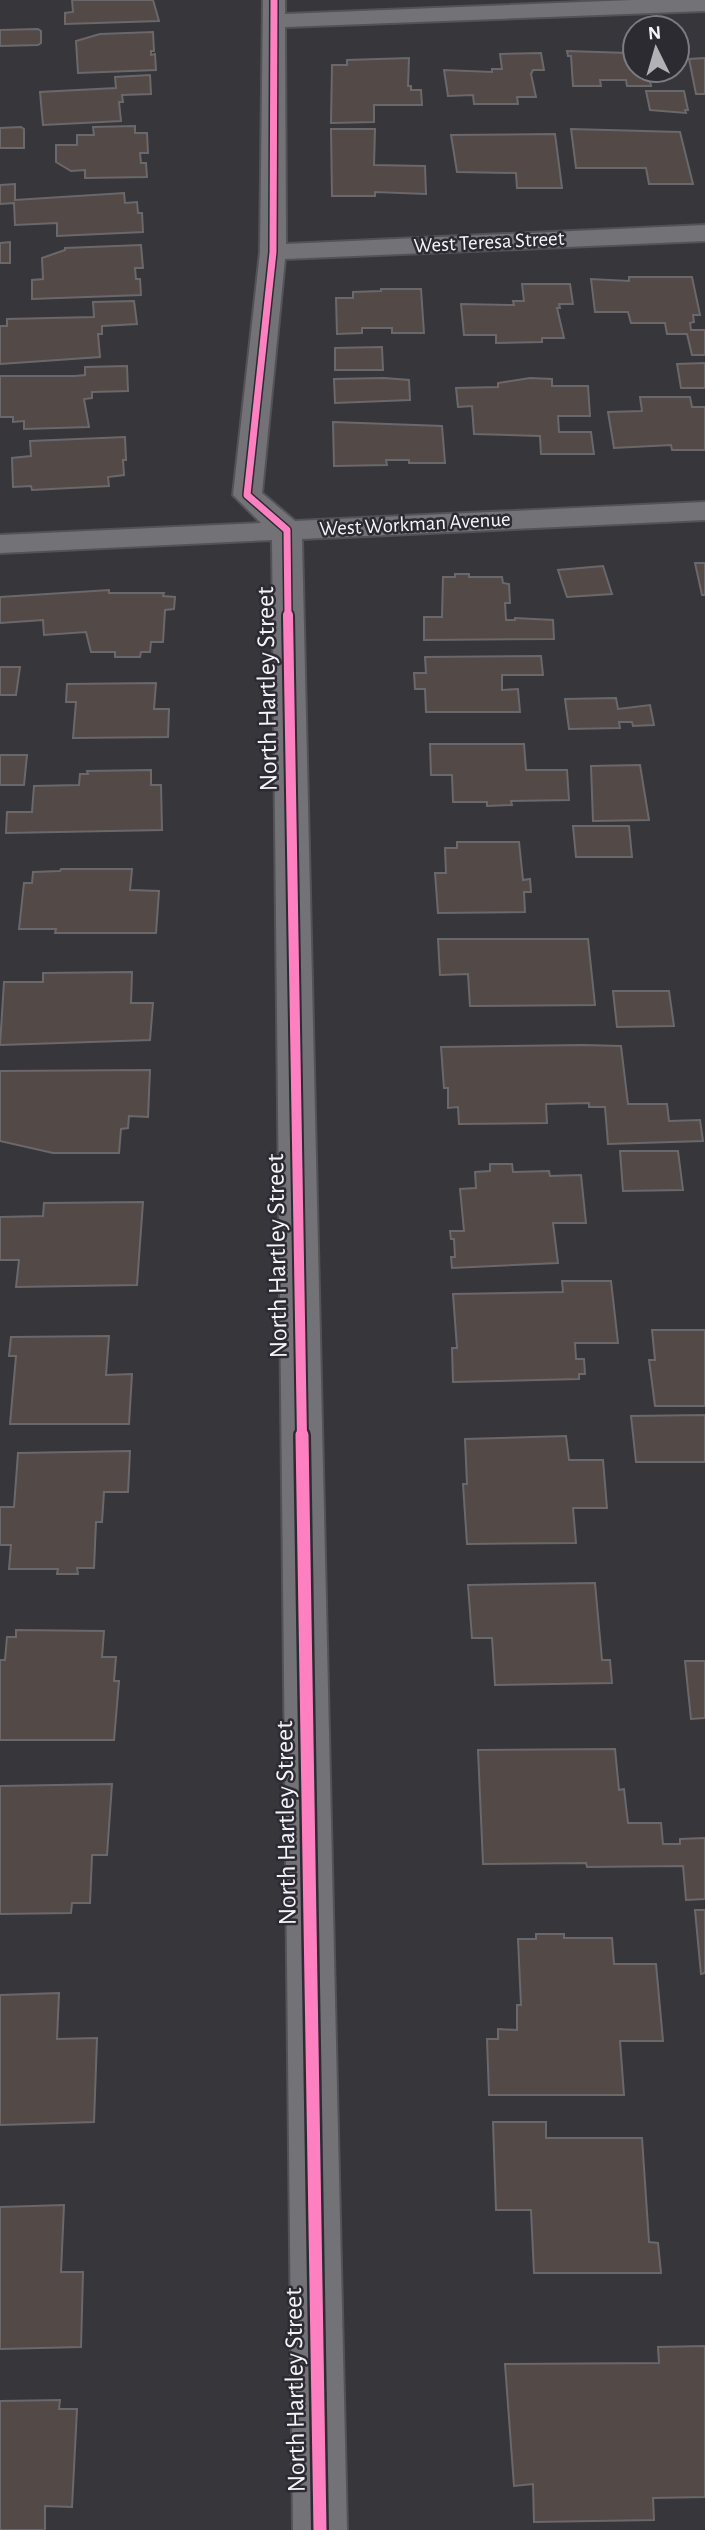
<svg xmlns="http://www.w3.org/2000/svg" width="705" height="2530" font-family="'Alegreya Sans',sans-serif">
<rect width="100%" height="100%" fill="#37363b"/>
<g fill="#534946" stroke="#6a686a" stroke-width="2">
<path d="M72 0H153L159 21 65 24V13L73 12Z"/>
<path d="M38 29 41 31V43L38 45 0 46V30Z"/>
<path d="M153 32 154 51H151V55L155 54 156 70 78 73 76 41 100 34Z"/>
<path d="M567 51 628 53V58H635V70H648L651 86H627L626 80H600L601 86H573L571 56H568Z"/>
<path d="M541 53 544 70H533L531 74 536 97H517L518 104H474L473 95 448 96 444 70 492 72V69H502L500 54Z"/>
<path d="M409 58 408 86H411V90H421L422 105H374V122L331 123 332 65H347V60Z"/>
<path d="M705 58V94H696L689 59Z"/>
<path d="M150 75 151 94 122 95 123 102H119L121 121 43 125 40 92 116 88 115 77Z"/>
<path d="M646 91H684L688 110H685L686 113 650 110Z"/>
<path d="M135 126V133H147L148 153H140L141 163H146L147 177 85 178V170L71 171 56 162V145H77V135H94L93 127Z"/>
<path d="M21 127 24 129V148H0V128Z"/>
<path d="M331 129H375L374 165 425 166 426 194 375 192V196H332Z"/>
<path d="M571 129 680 132 693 184H649L646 168H576Z"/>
<path d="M555 134 562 188H517L516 173 457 172 451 135Z"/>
<path d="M15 184V200L124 193 125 203 137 202 138 213H142L143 232 57 236V223L15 225 14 203 0 204V185Z"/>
<path d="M10 242V263H0V243Z"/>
<path d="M141 245 143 268H135L136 279H140L141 295 32 299V280L43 279 42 258 65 250V248Z"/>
<path d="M629 277H692L700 315H693L694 322 690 323 691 330H705V355H692L687 334H667L665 323H631L628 312H595L591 279 629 281Z"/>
<path d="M522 284H570L573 304H559L560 308H557L564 338H542V342L496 343V335H464L461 304 514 305 513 301H524Z"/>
<path d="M381 289H421L424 333H392V328H362V333L337 334 336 298H353V292L381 291Z"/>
<path d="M134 301 137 324 102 326V334H98L100 357 0 364V326H7V319L94 317 93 302Z"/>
<path d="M382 347 383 370H335V348Z"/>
<path d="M705 363V388H681L677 364Z"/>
<path d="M127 366 128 391 92 392V398L84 399 89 427 24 429V421L13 422V417H0V376H75L85 375V367Z"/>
<path d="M384 378 409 380 410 400 335 403 334 379Z"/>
<path d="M530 378 552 379V386H588L590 416H558L559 432H591L594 454H541L540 436 474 434 472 406 458 407 456 388 498 387V383Z"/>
<path d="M640 397H690L692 407H705V450H672L671 445 614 448 608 412 642 411Z"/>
<path d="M333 422 442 426 445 463H409V460H386L387 465 334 466Z"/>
<path d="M125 437 126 460H123L124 475 108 477 109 486 32 490 31 486 13 487 12 458 31 456 30 441Z"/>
<path d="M695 563H705V595H702Z"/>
<path d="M603 566 612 594 567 597 558 570Z"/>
<path d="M455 574H469V577H502L503 583 509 584 510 603H505L506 620H515V618L553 620 554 639 424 640V617H442L443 577H455Z"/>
<path d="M109 590V593H164L163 596 175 597 174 609 165 610 163 642H151L150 652H141L140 657H115V652H91L86 632 44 635 43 620 0 623V597Z"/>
<path d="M541 656 543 675H502V690L518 689 520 712H426L425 689H415L414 673H426L425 657Z"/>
<path d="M0 667H20L16 695H0Z"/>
<path d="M156 683 154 709H169L168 737 73 738 76 702H66L67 684Z"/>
<path d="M616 698 618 709 650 705 654 725 633 726 632 722H619L620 728 569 729 565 699Z"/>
<path d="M430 744H524L526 770H567L569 800 511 801 512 805 487 806V802H453L452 775H431Z"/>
<path d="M0 755H27L24 785H0Z"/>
<path d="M640 765 649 820 593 821 591 766Z"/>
<path d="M151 770V785H161L162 830 6 833 7 812H32L34 786 79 785 80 774H88L87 771Z"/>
<path d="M573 826H629L632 857H576Z"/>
<path d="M457 842H519L523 880 530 879 531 892H524L525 912 438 913 435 873H446L445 848H457Z"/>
<path d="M61 869H132L130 890 159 891 156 933H55L56 929H19L24 883H32L33 872 60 871Z"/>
<path d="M438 939H588L595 1005 470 1006 468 974 440 975Z"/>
<path d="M132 972 131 1003H153L150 1040 0 1045 4 982H43V973Z"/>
<path d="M613 991H669L674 1026 617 1027Z"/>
<path d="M583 1045 621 1046 628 1104H667L669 1121 700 1120 703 1141 608 1144 605 1107H589V1103L546 1104 547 1123 459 1124 458 1107 448 1108V1088H444L441 1047Z"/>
<path d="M150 1070 148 1117 129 1116 128 1128 121 1129 119 1153H53L0 1141V1071Z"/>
<path d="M620 1151H678L683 1190 623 1191Z"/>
<path d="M490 1164H512L513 1172 549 1171 550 1176 581 1175 586 1223H553L558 1263 452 1268 451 1257H455L454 1239H451L450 1231H464L460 1189 476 1188 475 1172 490 1171Z"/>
<path d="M143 1202 137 1285 16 1287 19 1260H0V1217L43 1216 44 1203Z"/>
<path d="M562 1281H611L618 1343H575L576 1359H584L585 1374H579V1379L453 1382 452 1348H457L453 1294 563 1292Z"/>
<path d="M652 1330H705V1406H655L649 1360H655Z"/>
<path d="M109 1336 106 1375 132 1374 129 1424H10L16 1356H9L11 1337Z"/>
<path d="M705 1415V1462H636L631 1416Z"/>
<path d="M566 1436 569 1460H603L607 1508H573L576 1543 467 1544 463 1484H467L465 1439Z"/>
<path d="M130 1451 128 1492H104L102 1522H96L94 1568H77L78 1574H57L58 1569H9L11 1545H0V1507H14L18 1453Z"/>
<path d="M595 1583 602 1660H610L612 1683 495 1685 492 1638H472L468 1585Z"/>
<path d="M16 1630 104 1631 102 1657H116L114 1681H119L114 1740H0V1660H5L7 1637H16Z"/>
<path d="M685 1661H705V1718L691 1719Z"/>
<path d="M615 1749 619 1790 624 1789 628 1823H661L663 1844H680V1839L705 1838V1899L686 1900 683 1866 587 1867 586 1863 483 1864 478 1750Z"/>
<path d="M112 1784 107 1855H92L90 1903H72L71 1913 0 1914V1786Z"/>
<path d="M695 1910H705V1973L701 1974Z"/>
<path d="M536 1934H564V1938H612L614 1964H656L663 2041H620L624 2095H489L487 2039H498V2029L517 2030V2005H521L518 1939H536Z"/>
<path d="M59 1993 57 2039 97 2038 94 2122 0 2125V1995Z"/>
<path d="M493 2122H546V2138H642L649 2242 658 2243 661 2273H534L531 2210H496Z"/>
<path d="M64 2205 61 2272H83L81 2347 0 2349V2207Z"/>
<path d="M705 2346V2497L653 2498 654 2520 534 2522 533 2484 514 2486 505 2364 659 2363 658 2347Z"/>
<path d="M60 2400 59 2409H77L72 2507 45 2506V2530H0V2401Z"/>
</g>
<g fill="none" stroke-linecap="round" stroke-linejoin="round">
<g stroke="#535256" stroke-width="4">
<path id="minor" d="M263 0H285V14L632 0H705V11L285 27 286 244 705 225V241L285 259 262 493 295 521 705 502V520L302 539 347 2530H293L272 540 0 553V535L261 523 233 495 260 252Z"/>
</g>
<use href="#minor" fill="#737276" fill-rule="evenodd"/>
<g stroke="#2c2b32" stroke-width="10">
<path id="cycleway-far2" d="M274 0 273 252 247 495 287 530 288 617"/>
</g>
<g stroke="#2c2b32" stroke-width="14">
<path id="cycleway-far1" d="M288 615 302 1437"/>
</g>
<g stroke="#2c2b32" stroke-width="18">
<path id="cycleway" d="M302 1435 320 2530"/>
</g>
<use href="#cycleway-far2" stroke="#ff80c0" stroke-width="7"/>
<use href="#cycleway-far1" stroke="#ff80c0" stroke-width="10"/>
<use href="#cycleway" stroke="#ff80c0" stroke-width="13"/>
</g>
<g text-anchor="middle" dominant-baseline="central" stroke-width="5" stroke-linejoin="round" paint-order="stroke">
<g font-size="21" fill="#f5f4f9" stroke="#2c2b32">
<text transform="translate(489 242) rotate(-3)">West Teresa Street</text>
<text transform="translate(415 524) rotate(-3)">West Workman Avenue</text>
</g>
<g font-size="26" fill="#f5f4f9" stroke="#2c2b32">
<text transform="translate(267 689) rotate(-91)">North Hartley Street</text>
<text transform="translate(277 1256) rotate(-91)">North Hartley Street</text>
<text transform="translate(286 1823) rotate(-91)">North Hartley Street</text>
<text transform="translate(295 2390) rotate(-91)">North Hartley Street</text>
</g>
</g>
<g transform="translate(656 49) rotate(355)"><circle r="33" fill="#2c2b32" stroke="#7c7b82" stroke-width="2"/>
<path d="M0-5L12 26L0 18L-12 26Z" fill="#b2b2b6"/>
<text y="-10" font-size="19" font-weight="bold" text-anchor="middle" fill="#f5f4f9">N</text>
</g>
</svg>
